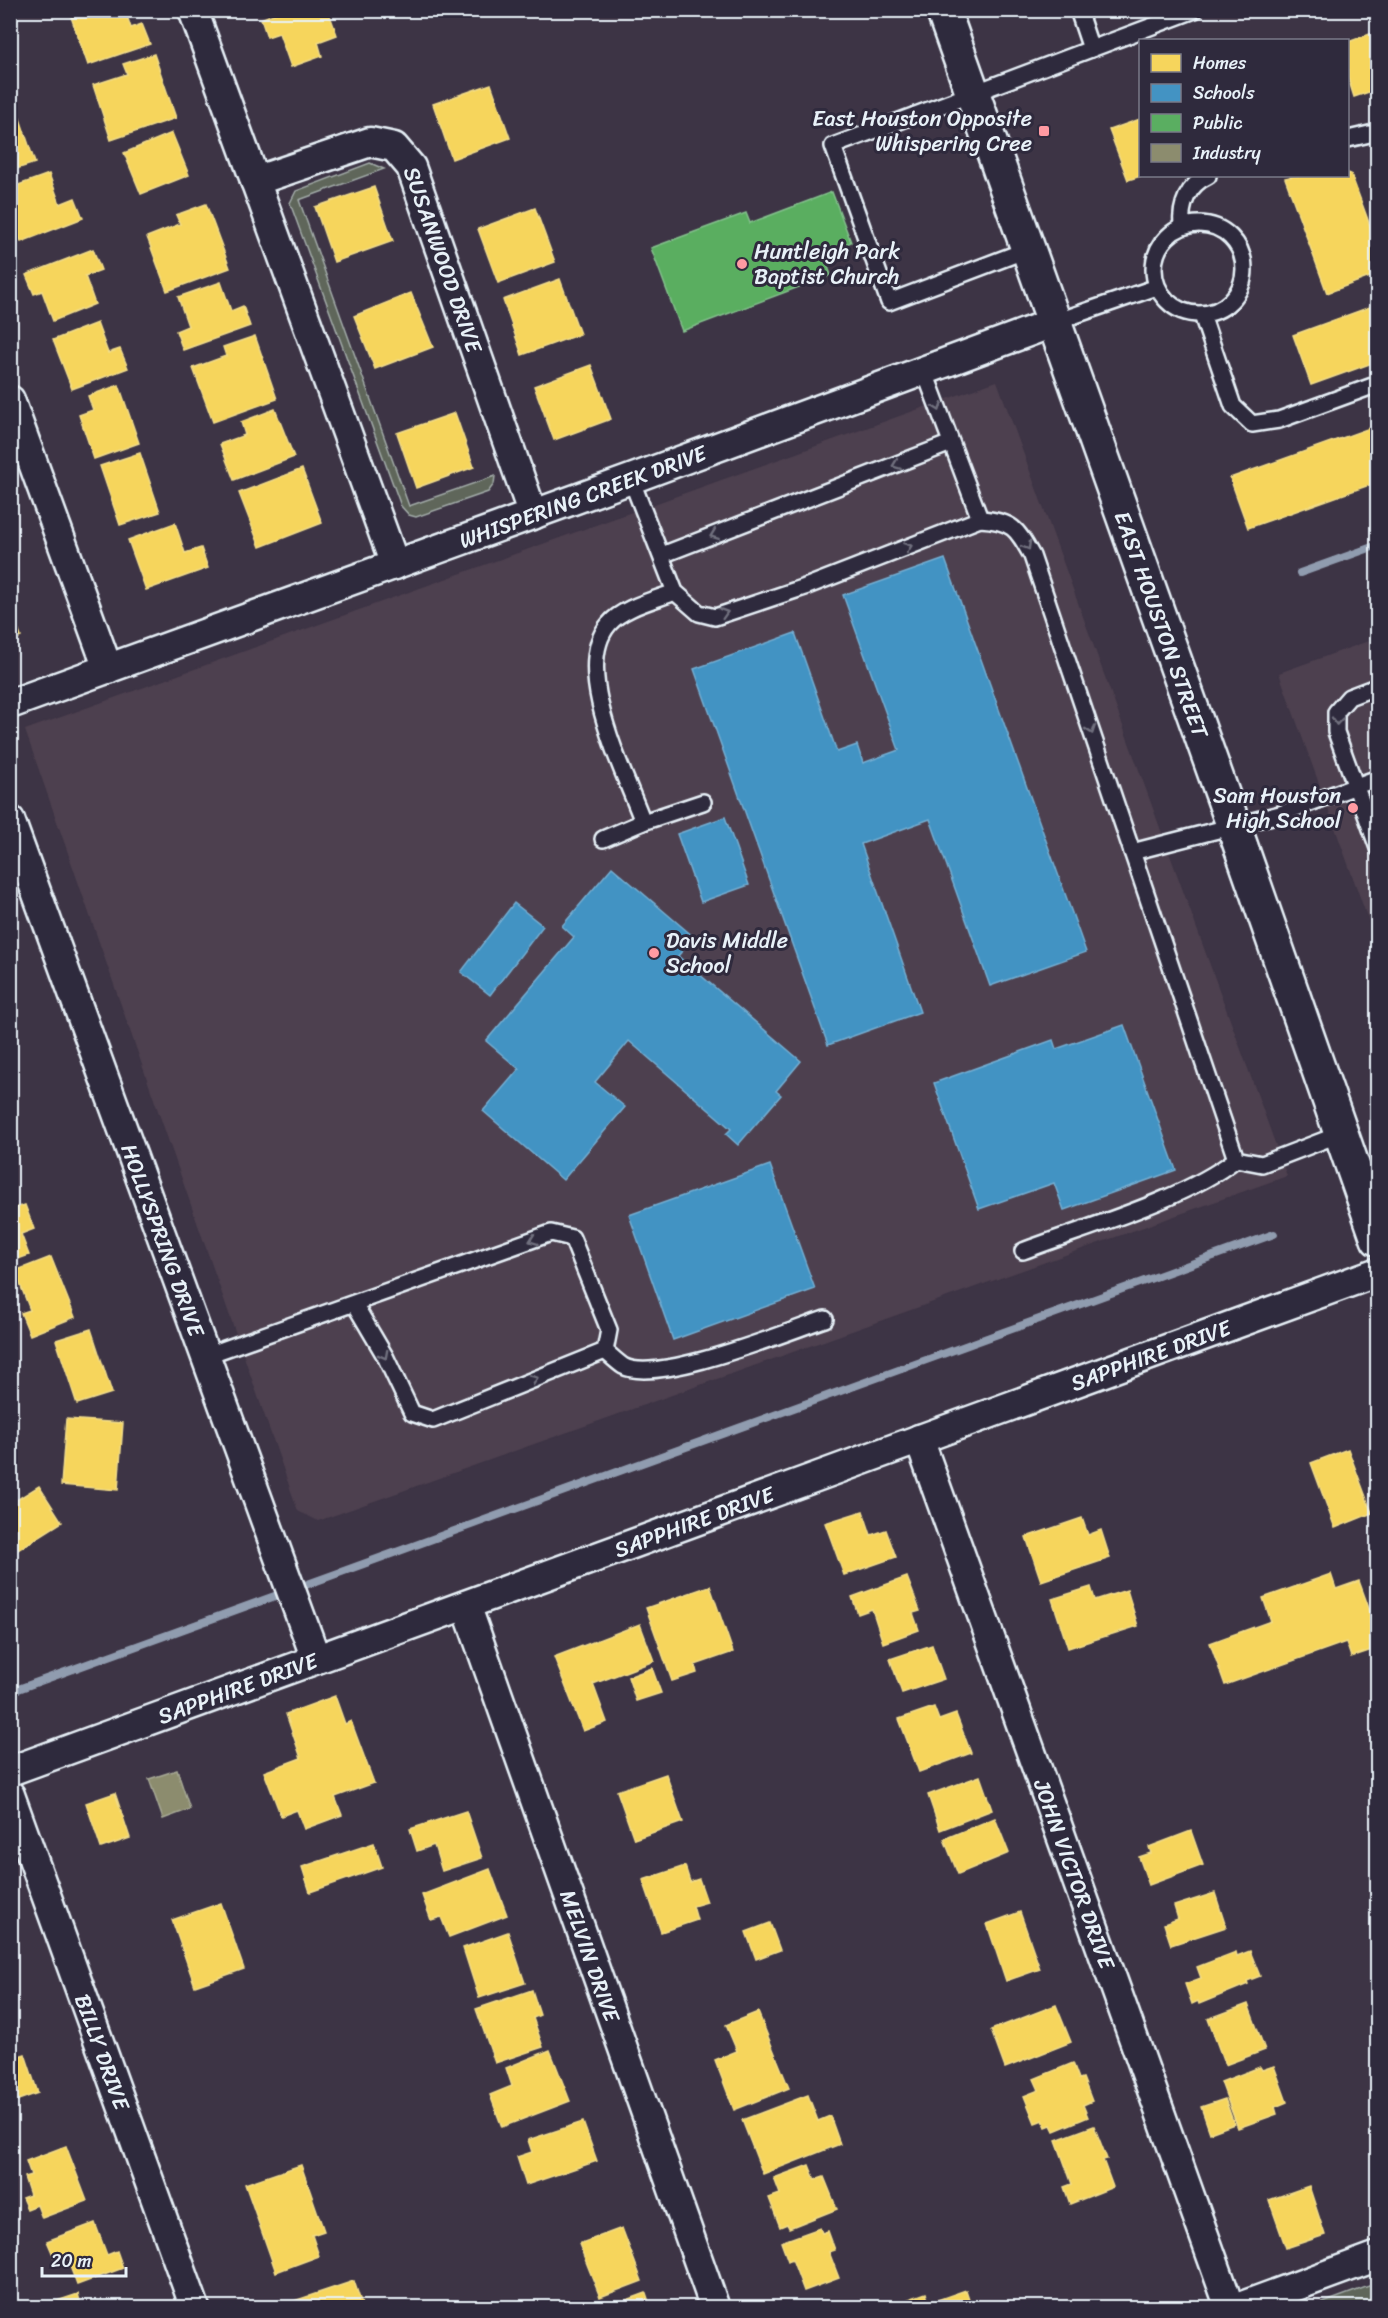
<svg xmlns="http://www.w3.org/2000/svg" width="1388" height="2318" font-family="Sriracha,sans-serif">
<rect width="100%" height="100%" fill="#3d3445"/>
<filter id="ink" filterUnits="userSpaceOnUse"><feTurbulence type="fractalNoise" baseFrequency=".0167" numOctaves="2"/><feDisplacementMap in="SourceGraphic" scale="12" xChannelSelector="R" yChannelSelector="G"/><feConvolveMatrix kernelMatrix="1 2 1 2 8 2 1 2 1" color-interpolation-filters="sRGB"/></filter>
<g filter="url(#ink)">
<g fill="#4e404f">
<path d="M997 381 1287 1176 318 1521 298 1511 25 730Z"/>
<path d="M1377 638V944L1279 673Z"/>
</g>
<g fill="#5e665a" stroke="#a3aca9" stroke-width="1.5">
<path d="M370 163 384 169 299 200 409 506 495 476 494 484 488 492 416 517 409 515 401 506 290 203 296 191Z"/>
<path d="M1377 2283V2307H1312Z"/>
</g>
<g fill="#f6d55c" stroke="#f2dd8b" stroke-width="1.5">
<path d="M89 10H125L131 28 142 24 150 44 88 65 71 17Z"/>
<path d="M283 10H328L337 35 318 42 322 56 291 67 279 33 267 37 261 19Z"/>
<path d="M1378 31V89L1354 97 1348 78V42Z"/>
<path d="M154 54 176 118 111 140 93 85 127 74 123 64Z"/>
<path d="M491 84 510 138 452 159 433 104Z"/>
<path d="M15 104 35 163 10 171V105Z"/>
<path d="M1140 119 1141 176 1128 180 1109 130Z"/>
<path d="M172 133 189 175 141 194 124 153Z"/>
<path d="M1348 173 1351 174 1378 247V274L1327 293 1285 178 1294 176H1348Z"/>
<path d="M49 174 60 204 75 198 83 218 21 242 10 213V188Z"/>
<path d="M374 187 393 241 334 262 315 207Z"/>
<path d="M206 204 230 268 167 291 147 237 180 224 176 215Z"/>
<path d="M535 208 555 262 498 283 478 229Z"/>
<path d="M93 249 101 270 85 276 95 304 53 321 42 291 34 294 26 275Z"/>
<path d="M560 279 580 334 522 355 503 300Z"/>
<path d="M221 282 231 311 243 306 250 326 183 350 176 331 188 326 178 297Z"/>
<path d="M411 293 433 347 375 369 354 316Z"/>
<path d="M1378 304V361L1311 385 1293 335Z"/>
<path d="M97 323 108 353 120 349 128 368 72 389 53 340Z"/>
<path d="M255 336 277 399 213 422 193 368 226 356 223 347Z"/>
<path d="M591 365 611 419 554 440 534 386Z"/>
<path d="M119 385 139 443 94 459 79 415 93 410 88 396Z"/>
<path d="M275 409 294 457 234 480 220 444 245 435 241 422Z"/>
<path d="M455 413 474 467 416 488 397 433Z"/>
<path d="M1378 425V482L1248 528 1230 478Z"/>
<path d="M140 453 160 512 120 525 100 466Z"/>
<path d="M302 469 322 523 260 547 239 493Z"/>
<path d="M175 523 185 553 201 548 208 568 146 590 128 540Z"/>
<path d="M10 571 17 591 10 594Z"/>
<path d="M10 607 21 637 10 641Z"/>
<path d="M10 1205 12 1209 25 1205 34 1229 21 1234 29 1255 10 1262Z"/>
<path d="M51 1257 75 1317 30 1335 21 1313 30 1310 15 1271Z"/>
<path d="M91 1329 112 1393 77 1404 56 1340Z"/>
<path d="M66 1419 123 1423 118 1490 61 1485Z"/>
<path d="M1348 1449 1372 1513 1335 1528 1311 1463Z"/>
<path d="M39 1486 62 1522 10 1555V1504Z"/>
<path d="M863 1511 871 1535 886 1530 896 1557 844 1575 825 1523Z"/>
<path d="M1082 1518 1088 1535 1101 1530 1110 1558 1041 1581 1026 1537Z"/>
<path d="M1331 1574 1336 1589 1359 1581 1378 1633V1648L1351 1657 1346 1642 1225 1685 1210 1643 1271 1621 1263 1598Z"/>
<path d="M907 1577 920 1611 913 1613 919 1630 883 1643 872 1609 858 1614 852 1597Z"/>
<path d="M710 1586 733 1652 695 1665 697 1673 672 1681 646 1608Z"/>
<path d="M1091 1587 1095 1600 1127 1590 1138 1626 1068 1648 1052 1599Z"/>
<path d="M640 1624 654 1661 593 1684 607 1722 583 1731 554 1657Z"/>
<path d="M932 1645 944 1679 902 1693 890 1659Z"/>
<path d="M652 1668 661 1693 636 1701 628 1677Z"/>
<path d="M335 1696 345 1724 351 1721 374 1783 335 1797 342 1815 304 1829 297 1810 281 1816 264 1772 301 1758 286 1714Z"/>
<path d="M934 1707 939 1720 956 1714 971 1753 919 1772 899 1719Z"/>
<path d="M666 1774 683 1822 634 1839 617 1791Z"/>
<path d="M980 1776 992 1810 940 1830 928 1795Z"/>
<path d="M115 1793 130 1838 101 1848 86 1803Z"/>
<path d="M466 1811 482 1858 442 1871 434 1845 417 1851 410 1829Z"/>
<path d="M995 1818 1009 1853 958 1874 944 1839Z"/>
<path d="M1191 1831 1203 1865 1149 1885 1139 1857 1151 1853 1149 1847Z"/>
<path d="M374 1843 382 1867 310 1892 302 1867Z"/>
<path d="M685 1866 690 1882 699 1879 707 1902 693 1906 697 1920 661 1932 643 1880Z"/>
<path d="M490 1869 507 1915 449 1937 441 1917 431 1920 422 1895Z"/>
<path d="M1215 1893 1226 1927 1171 1945 1164 1924 1178 1919 1174 1906Z"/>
<path d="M221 1903 244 1969 195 1986 172 1920Z"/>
<path d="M1020 1912 1040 1969 1006 1981 987 1924Z"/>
<path d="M770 1923 780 1950 756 1959 746 1932Z"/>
<path d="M508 1932 525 1983 479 1998 463 1948Z"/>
<path d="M1250 1951 1260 1976 1247 1981 1248 1984 1199 2004 1198 2001 1192 2004 1185 1984 1201 1978 1197 1967 1236 1952 1237 1956Z"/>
<path d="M532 1990 540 2015 533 2018 543 2047 495 2063 476 2009Z"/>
<path d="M1248 2004 1265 2050 1225 2065 1208 2019Z"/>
<path d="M1056 2005 1071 2042 1005 2068 991 2030Z"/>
<path d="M758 2012 789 2088 734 2110 715 2060 737 2051 726 2025Z"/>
<path d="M550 2050 570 2101 502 2127 490 2095 512 2086 506 2068Z"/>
<path d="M25 2054 38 2093 10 2103V2059Z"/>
<path d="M1073 2063 1079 2079 1083 2078 1092 2101 1083 2105 1088 2117 1054 2131 1051 2125 1046 2127 1043 2120 1035 2123 1024 2096 1039 2090 1034 2079Z"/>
<path d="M1274 2066 1287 2102 1275 2107 1277 2114 1238 2128 1221 2082 1260 2067 1262 2070Z"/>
<path d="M808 2095 818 2121 830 2116 840 2144 763 2174 742 2120Z"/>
<path d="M1225 2099 1234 2124 1210 2133 1201 2107Z"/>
<path d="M583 2122 597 2161 526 2185 517 2157 532 2152 528 2140Z"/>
<path d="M1094 2126 1107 2159 1103 2160 1113 2187 1070 2204 1064 2187 1072 2184 1056 2140Z"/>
<path d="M66 2146 87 2201 42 2218 37 2205 27 2209 22 2198 30 2195 24 2177 31 2175 26 2161Z"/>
<path d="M301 2165 324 2231 312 2235 319 2256 276 2272 245 2184Z"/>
<path d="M809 2165 815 2180 824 2177 837 2209 789 2228 787 2224 780 2227 769 2198 780 2194 774 2178Z"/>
<path d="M1309 2186 1325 2235 1286 2248 1269 2200Z"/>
<path d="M95 2223 107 2255 117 2251 123 2268 77 2285 65 2253 54 2257 47 2241Z"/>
<path d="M622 2228 642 2281 600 2297 579 2244Z"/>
<path d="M820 2228 822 2233 828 2231 835 2250 829 2252 839 2278 804 2291 792 2259 788 2261 781 2242Z"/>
<path d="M354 2281 363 2308H279V2306Z"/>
<path d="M966 2290 972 2308H900L898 2303 926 2293 929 2303Z"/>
<path d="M646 2293 651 2308H605Z"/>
<path d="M78 2294 82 2308H46L45 2305Z"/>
</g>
<g fill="#4393c3" stroke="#74afd3" stroke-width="1.5">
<path d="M945 559 1086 952 990 986 930 819 861 844 920 1012 828 1045 694 669 795 633 837 752 857 745 863 763 899 750 843 595Z"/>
<path d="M725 817 749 885 701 902 677 834Z"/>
<path d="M612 867 694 937 678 956 801 1061 776 1091 781 1095 738 1145 726 1134 731 1129 629 1041 595 1082 625 1107 563 1180 483 1111 519 1069 486 1041 574 937 562 926Z"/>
<path d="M514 903 543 926 490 995 461 972Z"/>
<path d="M1124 1025 1176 1170 1064 1210 1054 1183 979 1209 934 1083 1053 1040 1056 1049Z"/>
<path d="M770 1165 815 1289 673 1340 629 1215Z"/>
</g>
<path fill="#5aae61" stroke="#85c28e" stroke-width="1.5" d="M832 192 851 242 823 253 831 275 682 331 651 248 746 213 750 223Z"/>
<path fill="#8c8c6e" stroke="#a8aa97" stroke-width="1.5" d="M177 1770 190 1809 163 1819 149 1779Z"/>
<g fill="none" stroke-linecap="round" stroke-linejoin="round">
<g stroke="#909caf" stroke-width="8">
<path d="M1300 573 1378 545"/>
<path d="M10 1692 1274 1234"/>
</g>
<g stroke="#e8f1f8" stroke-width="20">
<g id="lane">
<path d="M1078 10 1091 49"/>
<path d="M1348 139 1378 132"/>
<circle cx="1199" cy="269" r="45"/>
<path d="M1182 226C1180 205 1188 185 1208 176"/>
<path d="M1029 249 889 302 833 146 1195 10"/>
<path d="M1202 315 1233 406 1252 424 1279 420 1378 384"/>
<path d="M1055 322 1157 287"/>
<path d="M924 370 980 519"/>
<path d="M631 479 675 592 699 613 715 617 805 587 980 519C1013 521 1017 529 1032 556L1236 1159 1262 1164 1340 1134"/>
<path d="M662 555 951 443"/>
<path d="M675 592C655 600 623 607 609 624 570 669 626 775 643 822L703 802"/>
<path d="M1378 686 1349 697 1336 712V732L1378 848"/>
<path d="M603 839 643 822"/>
<path d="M1132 852 1280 814 1378 778"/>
<path d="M1023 1251C1086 1227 1184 1200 1236 1159"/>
<path d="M605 1351C611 1356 617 1362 623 1366 657 1385 786 1332 825 1319"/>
<path d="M205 1356 551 1233 572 1238 609 1330 605 1351 433 1420 412 1413 385 1356 355 1305"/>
</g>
</g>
<g stroke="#e8f1f8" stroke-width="33">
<g id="street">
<path d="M193 10 395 565"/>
<path id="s1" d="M255 181 370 142 394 147 411 167 533 515"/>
<path d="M10 400 108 669"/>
<path id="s2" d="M10 704 631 479 1055 322"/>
<path id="s3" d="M10 820 316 1659"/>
<path id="s4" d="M919 1439 1230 2308"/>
<path id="s5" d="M466 1605 715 2308"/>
<path id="s6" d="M10 1771 1378 1272"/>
<path id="s7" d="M10 1795 195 2308"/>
<path d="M1237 2308 1378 2256"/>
</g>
</g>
<g stroke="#e8f1f8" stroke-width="38">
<g id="secondary">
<path id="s8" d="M943 10 1234 827 1378 1239"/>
</g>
</g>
<use href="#lane" stroke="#2f2a3d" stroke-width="15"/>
<use href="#street" stroke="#2f2a3d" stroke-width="28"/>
<use href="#secondary" stroke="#2f2a3d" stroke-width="33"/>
</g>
<defs><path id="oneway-chevron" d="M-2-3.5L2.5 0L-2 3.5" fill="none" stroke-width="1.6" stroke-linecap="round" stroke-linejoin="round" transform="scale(1.5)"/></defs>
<g stroke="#70707e">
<use href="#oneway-chevron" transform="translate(938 407) rotate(70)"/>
<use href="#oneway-chevron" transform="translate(896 465) rotate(159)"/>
<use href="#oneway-chevron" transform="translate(714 535) rotate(159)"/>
<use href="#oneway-chevron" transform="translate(1027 546) rotate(60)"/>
<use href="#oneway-chevron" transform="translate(908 547) rotate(-21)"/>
<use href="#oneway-chevron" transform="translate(724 613) rotate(-17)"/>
<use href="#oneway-chevron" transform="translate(1337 721) rotate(95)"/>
<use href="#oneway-chevron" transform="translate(1091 730) rotate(71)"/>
<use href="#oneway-chevron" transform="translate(533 1240) rotate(160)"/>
<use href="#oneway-chevron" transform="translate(384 1355) rotate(62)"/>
<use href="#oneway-chevron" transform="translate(534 1379) rotate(-22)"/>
</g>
</g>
<g fill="#ff9aa2" stroke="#2f2a3d" stroke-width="2">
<rect x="1038" y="125" width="12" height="12" rx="3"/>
<circle cx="742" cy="264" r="6"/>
<circle cx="1353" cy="808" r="6"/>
<circle cx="654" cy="953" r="6"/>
</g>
<g text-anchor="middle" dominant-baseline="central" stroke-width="6" stroke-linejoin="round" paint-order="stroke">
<g font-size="22" fill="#e8f1f8" stroke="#2f2a3d" text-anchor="end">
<text x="1032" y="118">East Houston Opposite<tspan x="1032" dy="25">Whispering Cree</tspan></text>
<text x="754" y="251" text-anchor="start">Huntleigh Park<tspan x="754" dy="25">Baptist Church</tspan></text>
<text x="1341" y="795">Sam Houston<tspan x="1341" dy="25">High School</tspan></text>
<text x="666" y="940" text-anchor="start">Davis Middle<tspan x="666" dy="25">School</tspan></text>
</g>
<g font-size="22" fill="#e8f1f8" stroke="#2f2a3d">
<text stroke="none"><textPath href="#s1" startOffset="270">SUSANWOOD DRIVE</textPath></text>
<text stroke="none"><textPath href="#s2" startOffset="609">WHISPERING CREEK DRIVE</textPath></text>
<text stroke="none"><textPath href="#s8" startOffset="652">EAST HOUSTON STREET</textPath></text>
<text stroke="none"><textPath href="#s3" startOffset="447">HOLLYSPRING DRIVE</textPath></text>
<text stroke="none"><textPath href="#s6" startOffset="1214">SAPPHIRE DRIVE</textPath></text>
<text stroke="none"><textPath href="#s6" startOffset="728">SAPPHIRE DRIVE</textPath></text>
<text stroke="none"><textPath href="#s6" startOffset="242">SAPPHIRE DRIVE</textPath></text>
<text stroke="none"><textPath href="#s4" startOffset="462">JOHN VICTOR DRIVE</textPath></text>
<text stroke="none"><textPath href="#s5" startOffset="372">MELVIN DRIVE</textPath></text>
<text stroke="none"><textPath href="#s7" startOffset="273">BILLY DRIVE</textPath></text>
</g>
</g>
<rect width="1388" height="2318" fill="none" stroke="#2f2a3d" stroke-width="36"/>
<rect x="18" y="18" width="1352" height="2282" fill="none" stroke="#e8f1f8" stroke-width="2" filter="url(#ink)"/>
<rect x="1139" y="39" width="210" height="138" fill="#2f2a3d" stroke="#797a88" stroke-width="1.5"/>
<rect x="1151" y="54" width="30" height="18" fill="#f6d55c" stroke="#797a88" stroke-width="1.5"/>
<text x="1193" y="69" font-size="18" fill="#e8f1f8">Homes</text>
<rect x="1151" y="84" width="30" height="18" fill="#4393c3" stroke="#797a88" stroke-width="1.5"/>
<text x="1193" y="99" font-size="18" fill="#e8f1f8">Schools</text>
<rect x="1151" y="114" width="30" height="18" fill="#5aae61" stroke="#797a88" stroke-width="1.5"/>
<text x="1193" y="129" font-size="18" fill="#e8f1f8">Public</text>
<rect x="1151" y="144" width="30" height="18" fill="#8c8c6e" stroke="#797a88" stroke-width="1.5"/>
<text x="1193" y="159" font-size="18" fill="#e8f1f8">Industry</text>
<path d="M42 2267v9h84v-9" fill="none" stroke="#e8f1f8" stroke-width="3"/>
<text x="51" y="2267" font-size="18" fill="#e8f1f8" stroke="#2f2a3d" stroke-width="4.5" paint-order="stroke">20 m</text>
</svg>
